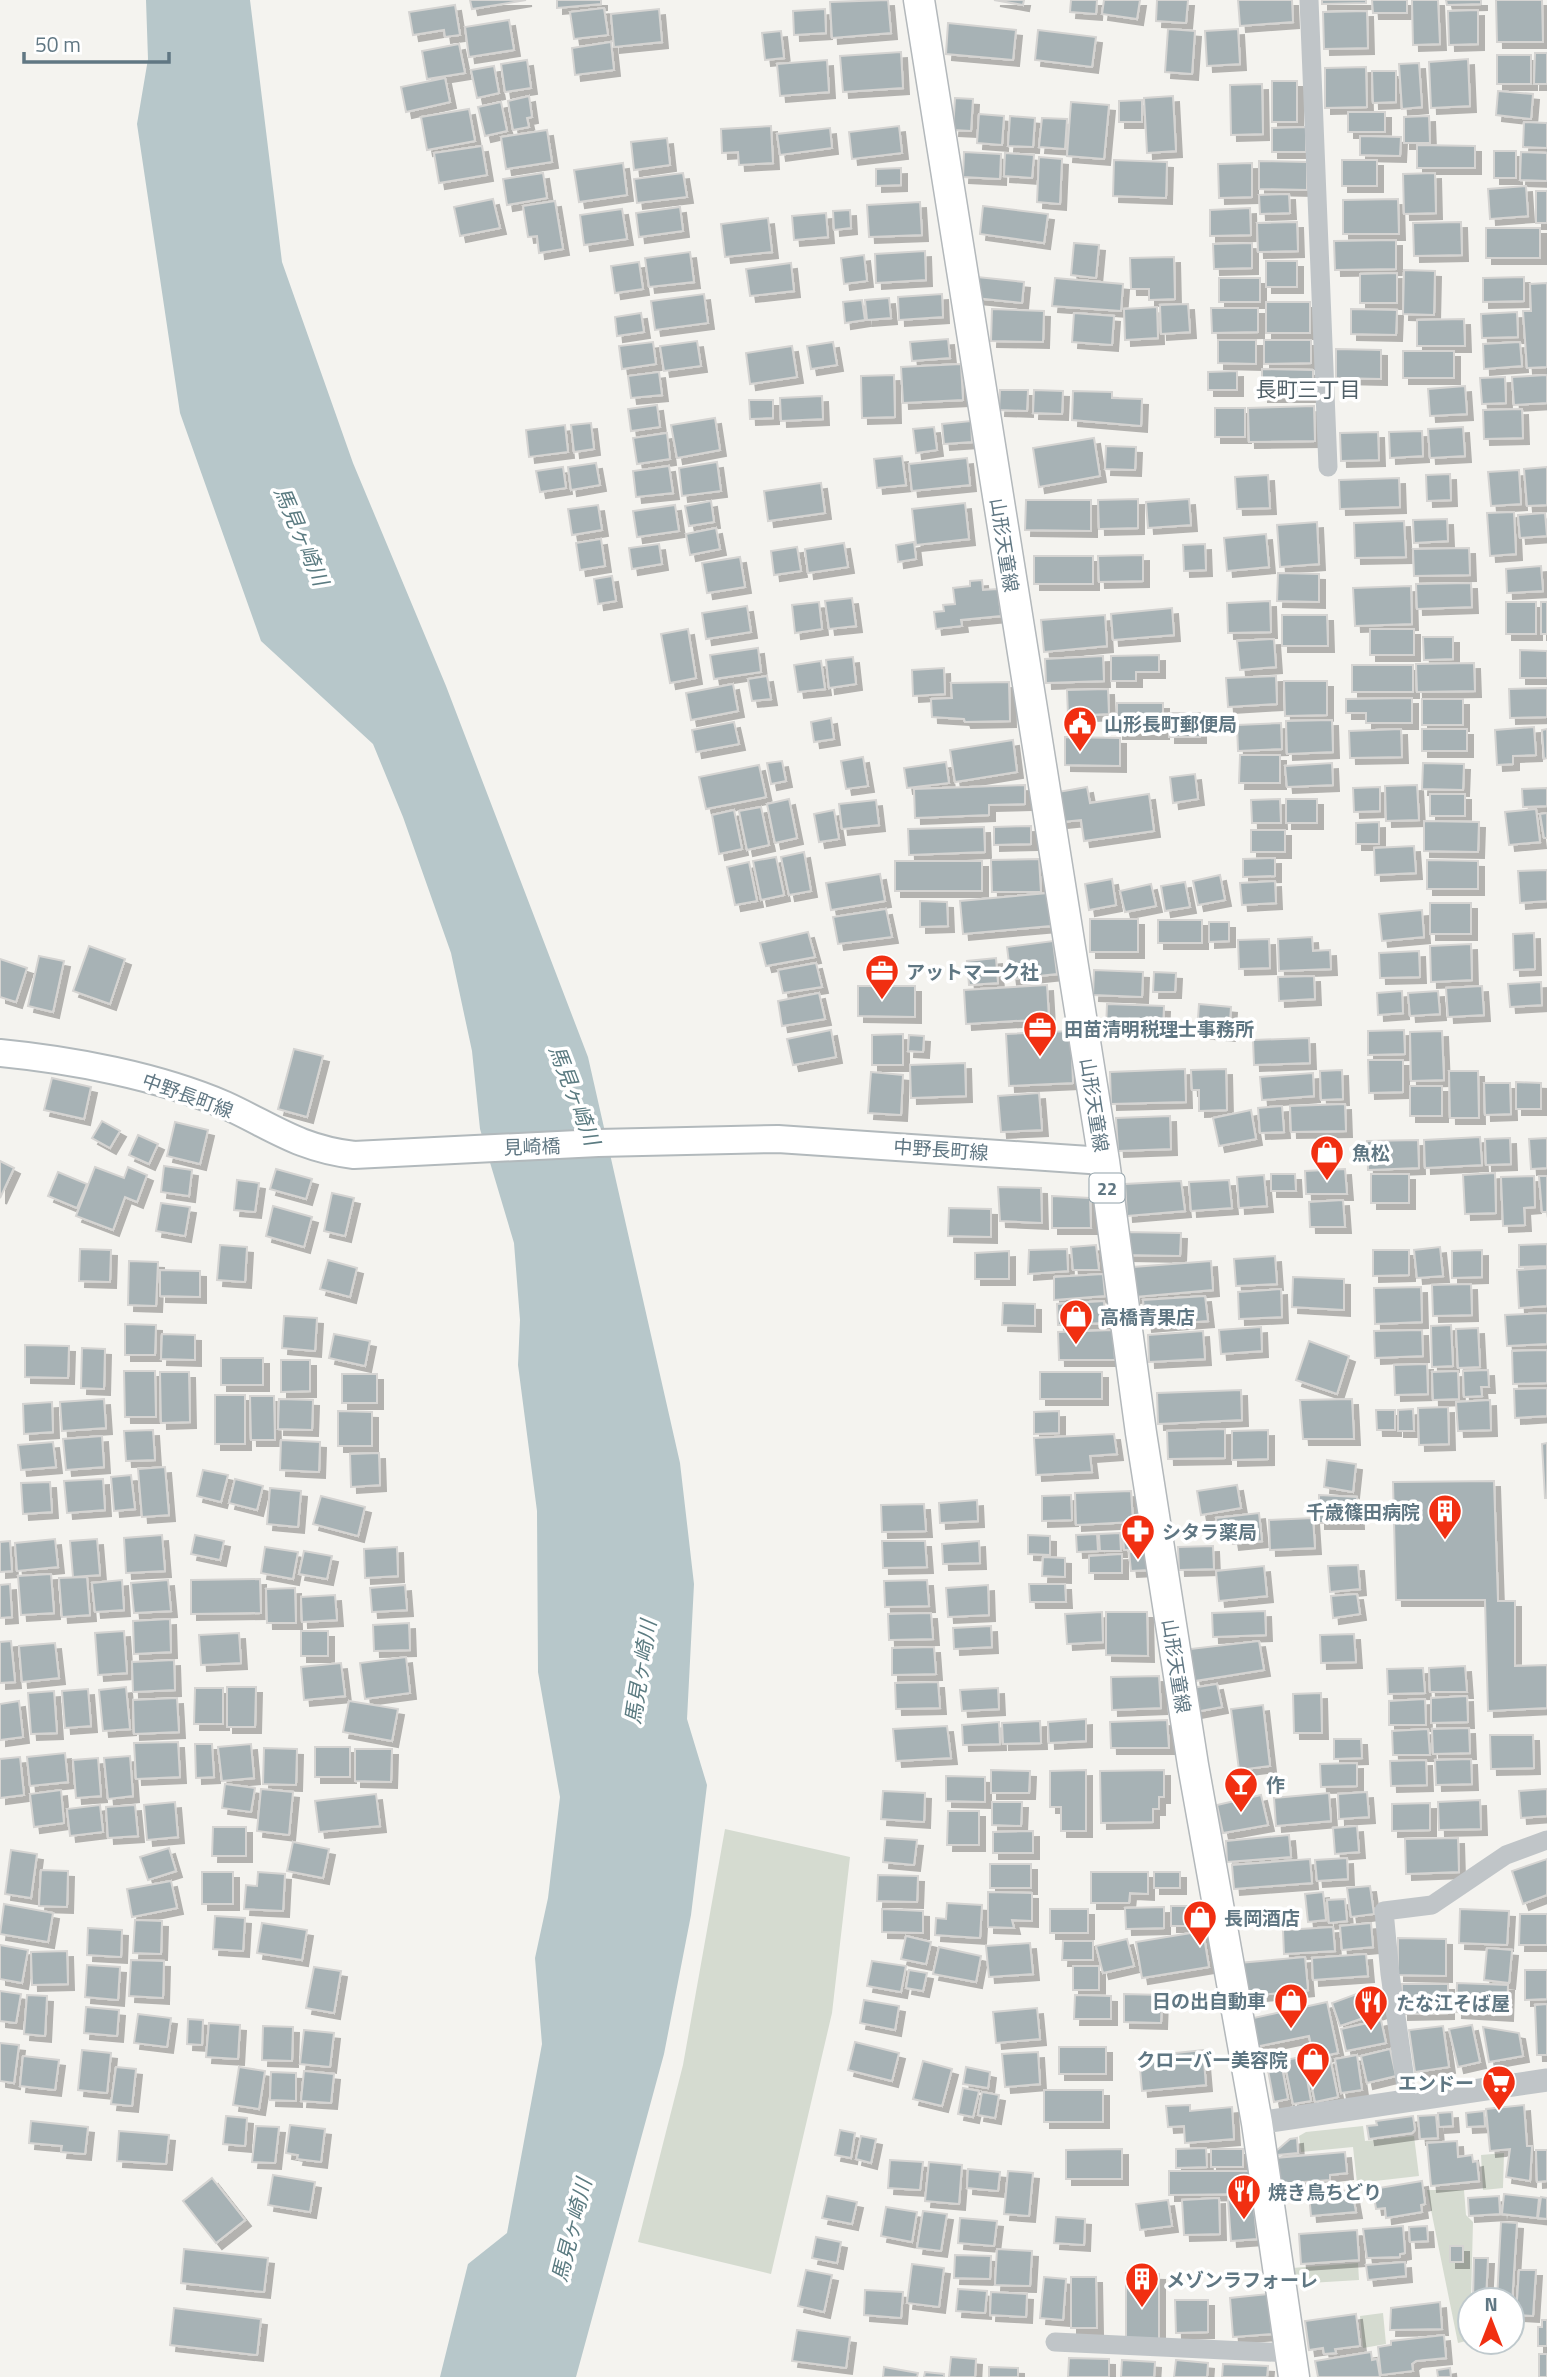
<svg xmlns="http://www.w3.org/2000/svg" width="1547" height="2377" font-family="'Titillium Web','Noto Sans JP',sans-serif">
<defs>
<filter id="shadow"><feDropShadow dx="6" dy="6" stdDeviation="0" flood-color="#0004"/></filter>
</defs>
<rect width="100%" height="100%" fill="#f4f3ef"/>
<g fill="#d5dbd0">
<path d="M725 1829 850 1857 832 2013 771 2274 638 2242 683 2065Z"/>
<path d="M1363 2126 1365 2141 1414 2136 1419 2176 1357 2183 1353 2147 1301 2152 1299 2136 1306 2132Z"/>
<path d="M1504 2153 1503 2188 1483 2190 1481 2155Z"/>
<path d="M1427 2190H1464L1466 2215 1473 2222 1470 2340 1458 2343Z"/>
<path d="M1358 2263 1359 2280 1293 2284 1292 2268Z"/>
<path d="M1383 2313 1386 2344 1363 2348 1360 2316Z"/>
</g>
<path fill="#b7c7ca" d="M146 0H250L282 262 353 463 446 686 588 1057 680 1463 694 1584 687 1719 707 1785 691 1915 664 2054 576 2377H440L468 2264 507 2233 542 2044 535 1958 548 1898 560 1797 538 1672 537 1511 518 1365 520 1320 514 1243 480 1129 472 1051 451 953 403 817 373 744 261 641 180 413 137 124 148 59Z"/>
<g fill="#a7b2b5" stroke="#d5d4d2" stroke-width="2" filter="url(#shadow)">
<path d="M470 0H526L472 9Z"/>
<path d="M557 0H601V4L557 8Z"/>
<path d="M888 0 891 33 832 38 830 2Z"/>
<path d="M994 0H1024L1023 5Z"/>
<path d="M1071 0H1097L1096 14 1070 12Z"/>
<path d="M1104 0H1140L1137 19 1102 14Z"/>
<path d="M1157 0H1188L1186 23 1156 21Z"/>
<path d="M1238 0H1292L1293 22 1240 26Z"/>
<path d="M1322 0H1366V3L1322 4Z"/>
<path d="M1372 0H1407V13H1373Z"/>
<path d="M1412 0H1438L1440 44 1413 45Z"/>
<path d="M1446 0H1481V4L1447 5Z"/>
<path d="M1496 0H1542L1543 42H1497Z"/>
<path d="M455 5 460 35 445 37 444 30 413 35 409 12Z"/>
<path d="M604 8 608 35 574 39 570 12Z"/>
<path d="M659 9 662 42 614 47 611 14Z"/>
<path d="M825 9 826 33 794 35 793 11Z"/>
<path d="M1478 10V44L1449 45 1448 11Z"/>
<path d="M1367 11 1368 48 1324 49 1323 12Z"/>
<path d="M509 20 514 50 469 57 465 27Z"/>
<path d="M948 23 1016 30 1013 60 946 54Z"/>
<path d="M1168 29 1195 31 1192 74 1165 72Z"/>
<path d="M1238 29 1240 64 1207 66 1205 31Z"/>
<path d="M1038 30 1096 37 1092 67 1035 60Z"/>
<path d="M781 31 784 58 765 60 762 33Z"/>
<path d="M611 42 614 70 575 75 572 48Z"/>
<path d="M459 44 465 73 427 79 422 51Z"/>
<path d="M901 52 903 88 843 92 840 56Z"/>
<path d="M1535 53H1547V84H1534Z"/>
<rect x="1497" y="55" width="34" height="29"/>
<path d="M1468 59 1470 106 1431 108 1429 62Z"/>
<path d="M527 60 531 88 505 92 501 64Z"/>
<path d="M827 60 829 92 780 96 777 64Z"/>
<path d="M1419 63 1422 107 1402 109 1399 64Z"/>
<path d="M494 66 499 93 477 98 471 70Z"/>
<path d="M1366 67 1367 107 1325 108V68Z"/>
<path d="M1372 71H1396V102L1373 103Z"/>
<path d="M445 78 450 102 406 112 401 87Z"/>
<rect x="1272" y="81" width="25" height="41"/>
<path d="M1262 84 1263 134 1231 135 1230 85Z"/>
<path d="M1498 91 1533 94 1531 119 1496 115Z"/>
<path d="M529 96 532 117 527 118 529 127 513 130 508 101Z"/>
<path d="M1173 96 1176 151 1147 153 1144 98Z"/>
<path d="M955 98 973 99 971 131 953 130Z"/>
<path d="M1142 100V122H1119V101Z"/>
<path d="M501 102 507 131 485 136 478 107Z"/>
<path d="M1071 102 1109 105 1104 159 1067 156Z"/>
<path d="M469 109 475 141 427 150 421 117Z"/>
<rect x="1348" y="112" width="37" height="20"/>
<path d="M979 114 1004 116 1002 145 977 143Z"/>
<path d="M1010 116 1035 118 1033 147 1008 146Z"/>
<path d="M1429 116 1430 143H1404V117Z"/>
<path d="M1042 118 1067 119 1065 149 1039 147Z"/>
<path d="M1524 122 1547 123V148L1523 147Z"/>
<path d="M771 126 773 163 739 165 738 152 722 153 721 129Z"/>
<path d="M899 126 902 153 852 159 849 132Z"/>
<path d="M1306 127V152H1272V128Z"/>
<path d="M830 128 832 148 780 155 777 134Z"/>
<path d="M547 130 552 162 506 169 501 137Z"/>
<path d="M1360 136 1401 137 1400 156 1360 155Z"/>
<path d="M667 138 670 165 634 170 631 142Z"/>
<path d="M1417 145 1475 146V168H1417Z"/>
<path d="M482 146 487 175 439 183 434 153Z"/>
<rect x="1494" y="151" width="22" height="27"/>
<path d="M964 152 1001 154 1000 179 963 177Z"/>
<path d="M1521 152 1547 153V181L1520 180Z"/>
<path d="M1005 153 1034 155 1032 178 1004 176Z"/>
<path d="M1039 157 1062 159 1060 204 1037 202Z"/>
<path d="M1114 160 1167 162 1166 198 1113 196Z"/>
<rect x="1342" y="160" width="35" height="26"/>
<path d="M1259 161 1307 162V190L1259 189Z"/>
<path d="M623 163 627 195 579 202 574 170Z"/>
<path d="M1252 163V197L1219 198 1218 164Z"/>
<path d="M901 168V185L876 186V169Z"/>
<path d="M543 173 547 198 507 205 503 179Z"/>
<path d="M683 173 687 197 637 203 634 179Z"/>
<path d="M1435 173 1436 213 1404 214 1403 174Z"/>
<path d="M1526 186 1528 216 1490 219 1488 189Z"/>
<rect x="1536" y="191" width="11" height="32"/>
<path d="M1289 194 1290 213 1260 214 1259 195Z"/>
<path d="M493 199 500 228 460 236 454 207Z"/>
<path d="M1398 199 1399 234H1343V200Z"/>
<path d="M555 201 563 249 539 253 537 236 528 237 523 206Z"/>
<path d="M920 202 922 235 869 237 867 205Z"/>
<path d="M983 206 1048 214 1044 243 980 234Z"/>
<path d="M680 207 683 231 639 237 636 213Z"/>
<path d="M1250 208 1251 235 1210 236V210Z"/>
<path d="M622 209 627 239 584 245 580 215Z"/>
<path d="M850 210 851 228 834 230 833 211Z"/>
<path d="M826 213 828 237 794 240 792 216Z"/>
<path d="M768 218 772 252 725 257 721 224Z"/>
<path d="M1297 222 1298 251 1258 252 1257 223Z"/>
<path d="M1461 222 1462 255 1414 256 1413 223Z"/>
<rect x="1486" y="228" width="54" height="30"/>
<path d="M1396 240V269L1335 270 1334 241Z"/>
<path d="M1074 243 1099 245 1096 278 1071 275Z"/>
<path d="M1252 243V268L1214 269 1213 244Z"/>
<path d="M925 251 926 280 876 283 875 254Z"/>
<path d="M690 252 694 282 649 287 645 258Z"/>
<path d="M864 255 867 281 844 284 841 258Z"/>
<path d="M1174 257 1175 299 1149 300V289H1131L1130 258Z"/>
<rect x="1266" y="261" width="31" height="26"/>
<path d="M639 262 643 289 615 293 611 266Z"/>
<path d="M791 263 794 291 750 296 746 269Z"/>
<path d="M1404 270 1435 271 1434 315 1403 314Z"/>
<path d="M1397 273V303H1360V274Z"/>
<path d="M977 277 1024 282 1022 303 975 298Z"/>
<path d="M1524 277V301L1483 302V278Z"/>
<path d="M1055 278 1123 284 1121 311 1052 306Z"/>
<rect x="1219" y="278" width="41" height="24"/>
<path d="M1547 283V367L1527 368 1523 311H1531L1530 284Z"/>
<path d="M704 294 708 323 655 330 651 301Z"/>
<path d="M942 294 943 317 899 320 898 297Z"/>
<path d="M889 298 891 318 867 320 865 300Z"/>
<path d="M862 300 865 320 845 323 843 302Z"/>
<rect x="1266" y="302" width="44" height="31"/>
<path d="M1188 304 1190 332 1161 334 1160 305Z"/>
<path d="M1157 307 1158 338 1125 340 1124 309Z"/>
<path d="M1211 308H1258V332L1212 333Z"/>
<path d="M992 309 1044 311 1043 342 991 341Z"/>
<path d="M1351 309 1397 310 1396 335 1351 334Z"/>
<path d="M1517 312 1518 337 1482 338 1481 314Z"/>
<path d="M641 313 644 332 617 336 615 317Z"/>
<path d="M1074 313 1114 316 1112 345 1072 342Z"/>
<path d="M1464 319 1465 346H1417V320Z"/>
<path d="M948 339 950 358 912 361 910 342Z"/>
<path d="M1218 340H1256V364L1218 363Z"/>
<path d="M1264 340H1311V363L1264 364Z"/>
<path d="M697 341 701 366 664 371 660 346Z"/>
<path d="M653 342 656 364 622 369 619 346Z"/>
<path d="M833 342 837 365 811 369 807 346Z"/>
<path d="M1520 342 1522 366 1484 369 1483 344Z"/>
<path d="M792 346 797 377 750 384 746 353Z"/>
<path d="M1336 349 1381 350V379L1336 378Z"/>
<rect x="1403" y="351" width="51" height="27"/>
<path d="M961 364 963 400 903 403 901 367Z"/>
<path d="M1262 369 1313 370V396H1262Z"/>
<path d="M1237 371V390H1208V372Z"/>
<path d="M659 372 662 395 631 398 628 376Z"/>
<path d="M894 375 895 417 862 418 861 376Z"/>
<path d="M1547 375V403L1514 405 1512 377Z"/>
<path d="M1505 377 1506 403 1482 404 1480 378Z"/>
<path d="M1465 386 1467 414 1430 416 1428 389Z"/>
<path d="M1000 390H1028L1027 411 999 410Z"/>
<path d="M1034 390 1063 391 1062 414 1033 413Z"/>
<path d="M1073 391 1112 392V398L1142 399 1141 426 1072 420Z"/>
<path d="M822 396 823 419 781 421 780 398Z"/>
<path d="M749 400H773V418L750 419Z"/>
<path d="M657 405 660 427 631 431 628 409Z"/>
<path d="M1314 406 1315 441 1249 442 1248 408Z"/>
<rect x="1215" y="408" width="30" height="29"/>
<path d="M1522 409 1523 438 1484 439 1483 410Z"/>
<path d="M715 418 720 450 677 458 671 425Z"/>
<path d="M971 421 972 442 944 444 942 424Z"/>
<path d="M591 423 594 449 574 452 571 425Z"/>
<path d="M565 425 568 452 529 457 526 430Z"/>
<path d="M934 427 937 450 916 453 913 429Z"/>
<path d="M1463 427 1465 456 1430 458 1428 429Z"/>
<path d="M1422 431 1423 456 1390 458 1389 432Z"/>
<path d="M1378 432 1379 460 1341 461 1340 433Z"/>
<path d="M667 433 670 459 637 464 633 438Z"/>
<path d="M1094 438 1100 476 1039 487 1033 448Z"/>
<path d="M1106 446 1136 447 1135 470 1105 469Z"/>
<path d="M902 456 906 485 877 488 874 459Z"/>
<path d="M967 458 970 485 912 491 909 464Z"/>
<path d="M717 462 721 491 682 496 679 468Z"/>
<path d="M596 463 600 485 571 490 568 467Z"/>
<path d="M669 466 673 493 636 497 633 471Z"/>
<path d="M563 467 566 488 540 492 536 471Z"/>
<path d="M1547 467V505L1527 506 1524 469Z"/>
<path d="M1519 470 1521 504 1491 506 1488 472Z"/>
<path d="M1450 474 1451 500 1427 501 1426 475Z"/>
<path d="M1268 475 1270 508 1237 509 1235 477Z"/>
<path d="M1399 478 1400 507 1340 509 1339 480Z"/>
<path d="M821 483 825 513 768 521 764 491Z"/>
<path d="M1138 499V528L1099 529 1098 500Z"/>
<path d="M1189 499 1191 525 1148 528 1146 502Z"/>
<path d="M1026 500H1091V531L1025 530Z"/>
<path d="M711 501 714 522 689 526 685 506Z"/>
<path d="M965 503 969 539 916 545 912 509Z"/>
<path d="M598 505 602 530 572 535 568 509Z"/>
<path d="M675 505 679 531 637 537 633 511Z"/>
<path d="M1514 512 1516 554 1490 556 1487 513Z"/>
<path d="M1545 513 1547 536 1520 538 1518 515Z"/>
<path d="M1447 519 1448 541 1414 543 1413 520Z"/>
<path d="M1404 521 1406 557 1355 558 1354 523Z"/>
<path d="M1317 522 1319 564 1280 567 1277 525Z"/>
<path d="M716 528 720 549 690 555 686 534Z"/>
<path d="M1266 534 1269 567 1227 571 1224 538Z"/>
<path d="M601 539 605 566 580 570 576 543Z"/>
<path d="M914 542 916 559 898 562 896 545Z"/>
<path d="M844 543 848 567 808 573 805 549Z"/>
<path d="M659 544 662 564 632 569 629 548Z"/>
<path d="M1205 544 1206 570 1184 571 1183 545Z"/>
<path d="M797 547 801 571 774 575 771 551Z"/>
<path d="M1469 548 1470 575 1414 576 1413 549Z"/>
<path d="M1143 555V581L1099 582 1098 556Z"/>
<rect x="1034" y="556" width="59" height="28"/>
<path d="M740 557 745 587 707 593 702 563Z"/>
<path d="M1541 566 1543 591 1507 593 1506 569Z"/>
<path d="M1278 573 1319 574V602L1277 601Z"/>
<path d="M612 576 616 601 598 604 594 579Z"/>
<path d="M982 580 983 590 998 589 1001 616 961 620 962 626 936 629 934 612 944 611 943 605 955 604 953 588 970 586V581Z"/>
<path d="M1471 583 1472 607 1417 609 1416 584Z"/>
<path d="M1411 586 1412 624 1355 626 1353 588Z"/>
<path d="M852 598 856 626 829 629 825 601Z"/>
<path d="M1270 601 1271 632 1228 633 1227 603Z"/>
<path d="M819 602 822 629 795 633 792 605Z"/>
<rect x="1506" y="602" width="30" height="32"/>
<rect x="1541" y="602" width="6" height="32"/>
<path d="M747 606 751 632 706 639 702 613Z"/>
<path d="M1172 608 1174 635 1113 640 1111 614Z"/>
<path d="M1105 615 1107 646 1044 652 1041 620Z"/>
<path d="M1282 615H1327L1328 646H1282Z"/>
<path d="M688 629 696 678 670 683 661 634Z"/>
<rect x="1370" y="629" width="44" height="26"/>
<path d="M1423 637H1453V659L1424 660Z"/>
<path d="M1274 639 1276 667 1240 670 1237 641Z"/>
<path d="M758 648 761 672 714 679 710 655Z"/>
<path d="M1520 650 1547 651V678H1520Z"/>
<path d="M1159 655V672H1136V681H1111V656Z"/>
<path d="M1103 656 1104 681 1046 683 1045 659Z"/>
<path d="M853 657 856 684 829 688 826 660Z"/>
<path d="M821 661 825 689 798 692 794 665Z"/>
<path d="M1474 663 1475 691 1417 692 1416 664Z"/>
<rect x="1352" y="665" width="61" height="27"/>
<path d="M944 668 945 694 913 696 912 670Z"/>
<path d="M767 676 771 699 752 701 748 679Z"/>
<path d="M1276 676 1277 704 1228 707 1226 678Z"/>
<path d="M1284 681H1327V715L1285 716Z"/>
<path d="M1009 682 1010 721 965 722 964 719 932 717 931 699 952 698 951 683Z"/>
<path d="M733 684 738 711 691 720 686 693Z"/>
<path d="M1547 688V717L1510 718 1509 689Z"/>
<path d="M1108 689 1109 714 1068 716 1067 690Z"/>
<path d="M1412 698V723H1366V713H1346V699Z"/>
<rect x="1422" y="699" width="41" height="26"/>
<rect x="1117" y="703" width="46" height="30"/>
<rect x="1169" y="713" width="31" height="24"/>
<path d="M831 718 834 739 814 742 811 722Z"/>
<path d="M1332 720 1333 752 1287 754 1286 721Z"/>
<path d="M734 722 739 744 696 752 692 730Z"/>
<path d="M1281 723 1282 749 1238 751 1237 725Z"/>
<path d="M1534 727 1536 755 1513 756V764L1497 765 1495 730Z"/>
<path d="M1401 729 1402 757 1350 758 1349 731Z"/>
<rect x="1422" y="729" width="45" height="22"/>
<path d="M1547 729V758L1544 759 1542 730Z"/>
<path d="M1065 737 1120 738V766L1065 765Z"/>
<path d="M1013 740 1017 772 955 782 950 750Z"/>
<path d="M1240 755H1280V783H1239Z"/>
<path d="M863 757 868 786 846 789 841 761Z"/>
<path d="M782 761 786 781 771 784 767 763Z"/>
<path d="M946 762 949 783 907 788 904 768Z"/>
<path d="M1332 763 1333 785 1287 787 1285 766Z"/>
<path d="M1423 763 1464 764 1463 790 1422 789Z"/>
<path d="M759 765 766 797 706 809 699 777Z"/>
<path d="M1195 774 1198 799 1173 803 1170 777Z"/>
<path d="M1025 785V804L989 805V815L915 818 914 789Z"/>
<path d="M1417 785 1419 820 1386 821 1385 786Z"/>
<path d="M1087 787 1090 803 1149 794 1154 831 1084 841 1081 820 1062 822 1058 792Z"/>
<path d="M1380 787V811L1354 812 1353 788Z"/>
<path d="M1547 788V806L1523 807 1522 789Z"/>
<rect x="1430" y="794" width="35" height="22"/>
<path d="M789 799 797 838 775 843 767 804Z"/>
<path d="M1280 799 1281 823H1252L1251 800Z"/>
<rect x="1286" y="799" width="31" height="24"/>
<path d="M876 800 879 825 842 829 839 804Z"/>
<path d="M761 807 769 845 747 850 739 811Z"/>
<path d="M1536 809 1540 842 1509 845 1505 812Z"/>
<path d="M734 810 742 849 719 854 712 815Z"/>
<path d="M834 810 839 839 819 842 814 814Z"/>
<path d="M1547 813V838H1544L1540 814Z"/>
<path d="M1424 821 1479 822 1478 852 1424 851Z"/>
<path d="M1379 822V844H1356V823Z"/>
<path d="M1031 826V844L994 845V827Z"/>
<path d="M984 827 985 852 909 855 908 829Z"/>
<rect x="1251" y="830" width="34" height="22"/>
<path d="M1414 846 1416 873 1375 875 1374 848Z"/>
<path d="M804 852 811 891 789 895 781 857Z"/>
<path d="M776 857 784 895 761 900 753 861Z"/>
<path d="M1275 858V876L1243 877V859Z"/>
<path d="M1039 859 1041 892H992L991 860Z"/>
<path d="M1427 860 1478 861V889H1427Z"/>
<rect x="895" y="861" width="87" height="30"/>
<path d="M749 862 757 901 735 905 727 867Z"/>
<path d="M1547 870V901L1520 903 1518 871Z"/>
<path d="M880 874 885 901 831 910 826 883Z"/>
<path d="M1220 875 1225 900 1198 905 1193 881Z"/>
<path d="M1112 879 1116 905 1089 910 1085 884Z"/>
<path d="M1275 881 1276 903 1242 905 1240 883Z"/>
<path d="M1185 882 1190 907 1165 911 1161 886Z"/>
<path d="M1151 884 1156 906 1125 912 1120 891Z"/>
<path d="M1048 893 1051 926 963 934 960 901Z"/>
<path d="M920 901 947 902 948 926 920 927Z"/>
<rect x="1430" y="903" width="41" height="31"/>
<path d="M886 909 892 937 838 944 833 917Z"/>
<path d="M1422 910 1424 937 1382 941 1379 914Z"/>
<rect x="1090" y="919" width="48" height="33"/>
<rect x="1158" y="920" width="44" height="23"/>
<path d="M1209 922H1229V941L1209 942Z"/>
<path d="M808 932 815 957 766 966 760 943Z"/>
<path d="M1534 933 1535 969 1514 970 1513 934Z"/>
<path d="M1312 937 1313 951 1330 950 1331 969 1279 971 1278 939Z"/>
<path d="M1269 939 1270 968 1239 969 1238 940Z"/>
<path d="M1053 941 1057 974 1011 979 1007 947Z"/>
<path d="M1471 944 1472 980 1431 982 1430 946Z"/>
<path d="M89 946 125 959 110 1004 73 991Z"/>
<path d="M1419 951 1420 977 1380 978 1379 953Z"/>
<path d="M39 956 64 961 53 1012 28 1006Z"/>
<path d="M996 958 998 983 969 985 967 961Z"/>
<path d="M0 959 27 968 16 1002 0 997Z"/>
<path d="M816 963 822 987 783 993 778 970Z"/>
<path d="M1094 970 1143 972 1142 997 1093 995Z"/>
<path d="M1154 972 1176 973 1175 992H1153Z"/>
<path d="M1314 976 1315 999 1279 1001 1278 977Z"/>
<path d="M1541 982 1542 1005 1510 1007 1508 984Z"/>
<path d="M1047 985 1049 1019 966 1024 964 990Z"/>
<path d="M858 986H915V1017L858 1016Z"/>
<path d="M1482 986 1484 1015 1448 1017 1446 988Z"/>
<path d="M1402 991 1403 1013 1378 1015 1377 993Z"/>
<path d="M1438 991 1440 1014 1410 1016 1408 993Z"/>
<path d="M819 993 825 1019 782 1026 778 1001Z"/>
<path d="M1107 1004 1164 1006 1163 1031 1106 1029Z"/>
<path d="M1199 1004 1231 1007 1229 1035 1197 1032Z"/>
<path d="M831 1030 836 1057 793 1065 787 1039Z"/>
<path d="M1404 1030 1405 1054 1368 1055V1031Z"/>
<path d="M1071 1031 1073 1083 1009 1086 1006 1034Z"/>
<path d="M1442 1031 1444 1080 1411 1081 1410 1032Z"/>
<path d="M903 1034V1065H872V1035Z"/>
<path d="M909 1035 924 1036 923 1052 908 1051Z"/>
<path d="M1309 1038 1310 1063 1254 1065 1253 1040Z"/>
<path d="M294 1049 323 1056 307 1117 278 1109Z"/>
<path d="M1368 1060H1403V1092L1369 1093Z"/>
<path d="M965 1063 966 1096 911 1098 910 1065Z"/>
<path d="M1185 1069 1186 1102 1111 1104 1110 1072Z"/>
<path d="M1226 1069 1227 1110 1199 1111V1090H1192L1191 1070Z"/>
<path d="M1342 1070 1343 1099 1321 1100 1320 1071Z"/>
<path d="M1449 1071H1478L1479 1118H1450Z"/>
<path d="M871 1072 903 1075 901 1115 868 1113Z"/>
<path d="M1313 1073 1314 1096 1262 1100 1260 1077Z"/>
<path d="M52 1078 91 1087 84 1119 44 1110Z"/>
<path d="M1516 1082 1541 1083V1109H1516Z"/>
<path d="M1484 1083H1510L1511 1114 1485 1115Z"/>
<rect x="1410" y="1086" width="32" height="30"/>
<path d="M1039 1093 1042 1130 1001 1132 998 1096Z"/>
<path d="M1345 1104 1346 1131 1291 1132 1290 1106Z"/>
<path d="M1282 1106 1284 1132 1260 1133 1258 1108Z"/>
<path d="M1251 1110 1256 1139 1219 1146 1213 1118Z"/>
<path d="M1170 1116 1171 1149 1118 1151 1116 1118Z"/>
<path d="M102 1121 120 1131 110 1148 92 1138Z"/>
<path d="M175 1122 208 1130 200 1164 167 1156Z"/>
<path d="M138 1135 158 1144 149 1164 129 1155Z"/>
<path d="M1480 1137 1482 1165 1425 1168 1424 1140Z"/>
<path d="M1510 1138 1511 1164 1486 1165 1485 1139Z"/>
<path d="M1547 1138V1168L1531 1169 1529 1139Z"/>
<path d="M1418 1140 1419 1168 1368 1170 1367 1141Z"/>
<path d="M0 1161 14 1168 0 1198Z"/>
<path d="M164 1166 192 1170 189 1196 161 1192Z"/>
<path d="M95 1167 124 1178 128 1167 147 1175 137 1202 125 1197 113 1230 76 1216Z"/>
<path d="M276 1169 312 1179 306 1199 270 1189Z"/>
<path d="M1345 1169 1347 1194H1306L1305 1171Z"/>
<path d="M58 1172 87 1184 77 1208 48 1196Z"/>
<path d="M1495 1173 1496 1213 1465 1214 1463 1175Z"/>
<path d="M1271 1174H1295L1296 1191H1271Z"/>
<rect x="1371" y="1174" width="38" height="29"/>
<path d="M1264 1175 1267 1206 1239 1208 1237 1177Z"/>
<path d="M1534 1176 1535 1207 1524 1208 1525 1225 1503 1226 1501 1177Z"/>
<path d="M1539 1176H1547V1212H1542Z"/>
<path d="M237 1180 259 1183 255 1212 234 1210Z"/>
<path d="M1229 1180 1232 1208 1191 1211 1189 1182Z"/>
<path d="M1181 1181 1185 1211 1127 1216 1125 1184Z"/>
<path d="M998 1187 1041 1188 1042 1223 1000 1221Z"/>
<path d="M332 1193 354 1198 345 1236 324 1231Z"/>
<path d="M1052 1196 1090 1198 1091 1228H1052Z"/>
<path d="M1343 1200 1345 1227H1310L1309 1202Z"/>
<path d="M161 1203 190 1207 185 1236 156 1231Z"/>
<path d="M273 1206 312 1217 304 1247 266 1236Z"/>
<path d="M949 1208 991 1209V1237L948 1236Z"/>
<path d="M1125 1232 1181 1233 1180 1256 1125 1255Z"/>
<path d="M1547 1244V1266L1519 1267V1245Z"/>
<path d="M220 1245 247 1247 245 1282 217 1280Z"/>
<path d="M1096 1245 1099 1270H1073L1071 1247Z"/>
<path d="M1440 1247 1443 1276 1417 1278 1414 1250Z"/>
<path d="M80 1249 111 1250 110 1282 79 1281Z"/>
<path d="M1067 1249 1068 1271 1028 1274 1029 1250Z"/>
<path d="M1373 1250H1409V1275L1373 1276Z"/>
<path d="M1482 1250V1277L1452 1278V1251Z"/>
<path d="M1009 1251V1279H975V1253Z"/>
<path d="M1275 1256 1277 1284 1236 1286 1234 1259Z"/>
<path d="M328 1260 357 1268 350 1297 320 1289Z"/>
<path d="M129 1261 158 1262 156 1306 128 1305Z"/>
<path d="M1211 1261 1213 1290 1135 1297 1133 1267Z"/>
<path d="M1547 1268V1306L1519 1308 1517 1270Z"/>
<path d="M160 1270 200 1271V1297L160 1296Z"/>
<path d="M1103 1274 1105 1296 1054 1300V1277Z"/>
<path d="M1293 1277 1344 1279V1310L1292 1307Z"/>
<path d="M1471 1284 1472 1315 1433 1316 1432 1285Z"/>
<path d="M1421 1287 1422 1322 1375 1324 1374 1288Z"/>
<path d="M1281 1289 1282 1317 1239 1319 1238 1292Z"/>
<path d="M1205 1296 1208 1321 1146 1326 1143 1300Z"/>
<path d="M1104 1301 1105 1323 1058 1325 1057 1304Z"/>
<path d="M1003 1303 1035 1304V1326L1002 1325Z"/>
<path d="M1547 1313V1344L1507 1346 1505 1315Z"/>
<path d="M284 1316 317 1318 315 1351 282 1348Z"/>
<path d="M125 1324 156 1325 155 1355H125Z"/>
<path d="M1451 1325 1453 1366 1432 1367 1431 1326Z"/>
<path d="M1261 1327 1262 1351 1221 1354 1219 1330Z"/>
<path d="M1478 1328 1480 1367 1458 1368 1456 1329Z"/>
<path d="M1113 1330 1115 1360H1059L1058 1332Z"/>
<path d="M1422 1330 1423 1356 1375 1358 1374 1331Z"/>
<path d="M1203 1331 1205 1359 1149 1362 1148 1335Z"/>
<path d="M162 1334 195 1335V1360L161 1359Z"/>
<path d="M334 1334 370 1341 365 1366 329 1358Z"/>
<path d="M1309 1341 1349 1356 1337 1394 1296 1380Z"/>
<path d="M25 1345 69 1346 68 1378 25 1377Z"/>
<path d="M82 1348 105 1349 104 1389 81 1388Z"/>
<path d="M1547 1350V1383L1513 1384 1512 1351Z"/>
<rect x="221" y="1358" width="42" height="27"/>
<path d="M281 1360H310V1391L281 1392Z"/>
<path d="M1427 1364 1428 1394 1395 1395 1394 1365Z"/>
<path d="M1488 1370 1489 1387H1481L1482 1396 1464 1397 1463 1371Z"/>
<path d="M124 1371H155L156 1417H125Z"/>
<path d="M1458 1371 1459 1399 1433 1400 1432 1372Z"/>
<path d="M160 1372H189L190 1422 161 1423Z"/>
<rect x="1040" y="1372" width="62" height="27"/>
<rect x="342" y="1374" width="35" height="29"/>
<path d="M1547 1388V1416L1515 1418 1514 1389Z"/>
<path d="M1241 1390 1242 1420 1158 1424 1157 1393Z"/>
<rect x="215" y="1395" width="30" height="49"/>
<path d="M250 1396H274L275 1440H251Z"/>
<path d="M104 1399 106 1428 62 1431 60 1402Z"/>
<path d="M279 1399 313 1400 312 1430 278 1429Z"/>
<path d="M1352 1399 1354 1439H1303L1300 1400Z"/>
<path d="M1490 1400 1491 1430 1458 1431 1456 1402Z"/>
<path d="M52 1402 53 1432 24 1434 23 1404Z"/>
<path d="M1448 1407 1449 1444 1419 1445 1418 1408Z"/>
<path d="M1413 1409 1414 1431H1398V1410Z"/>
<path d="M1376 1410H1395V1430H1377Z"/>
<path d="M338 1411 372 1412V1446H338Z"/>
<path d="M1059 1411V1433L1034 1434V1412Z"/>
<path d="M1225 1429V1458L1168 1459 1167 1431Z"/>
<path d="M153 1430 155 1460 126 1461 124 1431Z"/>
<path d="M1268 1430V1459L1232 1460V1431Z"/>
<path d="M1114 1434 1117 1454 1090 1456 1092 1472 1036 1475 1034 1438Z"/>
<path d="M102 1436 104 1467 66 1470 63 1439Z"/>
<path d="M281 1440 320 1442 319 1472 280 1470Z"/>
<path d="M53 1442 56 1467 21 1470 18 1445Z"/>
<path d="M1547 1443V1498H1545L1542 1444Z"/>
<path d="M379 1453 380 1485 351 1487 350 1454Z"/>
<path d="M1327 1460 1356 1464 1353 1492 1324 1487Z"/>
<path d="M165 1467 169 1515 142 1517 138 1469Z"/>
<path d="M203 1470 228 1475 221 1502 197 1496Z"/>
<path d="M131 1475 135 1509 114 1511 111 1477Z"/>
<path d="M103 1479 105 1510 67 1513 64 1481Z"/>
<path d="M235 1479 263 1486 257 1510 229 1503Z"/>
<path d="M1494 1481 1498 1601H1515V1666L1547 1665V1708L1488 1711 1485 1600H1396L1393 1482Z"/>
<path d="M50 1482 52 1512 23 1514 21 1483Z"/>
<path d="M1237 1485 1241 1508 1201 1515 1197 1491Z"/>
<path d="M270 1488 301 1491 298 1527 267 1524Z"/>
<path d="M1131 1491 1133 1522 1076 1525 1075 1493Z"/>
<path d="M1071 1495 1072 1520 1042 1521V1496Z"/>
<path d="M1319 1495 1357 1497 1358 1523H1319Z"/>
<path d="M321 1496 365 1507 358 1536 313 1524Z"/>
<path d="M977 1500 978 1521 940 1523 939 1503Z"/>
<path d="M924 1504 926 1531 882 1532 881 1505Z"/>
<path d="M1259 1513 1262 1541 1233 1544 1231 1532 1218 1534 1216 1518Z"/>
<path d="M1313 1518 1315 1548 1270 1550 1269 1520Z"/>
<path d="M1143 1532 1145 1549 1124 1550 1123 1533Z"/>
<path d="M1120 1533 1121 1551H1100L1099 1534Z"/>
<path d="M1097 1534 1098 1551 1077 1552 1076 1535Z"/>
<path d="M162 1535 165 1571 126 1573 124 1538Z"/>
<path d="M195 1535 224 1541 220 1560 191 1554Z"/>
<path d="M1028 1535 1050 1536V1555L1028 1554Z"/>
<path d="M55 1539 58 1567 17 1571 15 1543Z"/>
<path d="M97 1539 100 1575 73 1577 70 1541Z"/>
<path d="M10 1541 12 1571 0 1572V1542Z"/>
<path d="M882 1541H925L927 1567 883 1568Z"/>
<path d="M979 1541 980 1563 943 1564 942 1544Z"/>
<path d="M1213 1546 1214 1569 1179 1570 1178 1547Z"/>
<path d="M265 1547 298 1552 293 1579 261 1573Z"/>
<path d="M397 1547 398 1576 365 1578 364 1549Z"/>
<path d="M1147 1550 1149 1570 1131 1571 1129 1552Z"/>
<path d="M304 1551 332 1556 327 1579 299 1574Z"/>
<path d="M1122 1554V1573H1089V1556Z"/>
<path d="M1043 1557 1065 1558V1577L1042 1576Z"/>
<path d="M1358 1565 1360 1589 1330 1592 1328 1566Z"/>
<path d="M1264 1566 1267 1596 1219 1601 1216 1571Z"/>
<path d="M51 1574 54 1613 21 1615 18 1576Z"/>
<path d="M87 1577 90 1615 62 1617 59 1578Z"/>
<path d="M260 1579 261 1613 191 1614V1580Z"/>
<path d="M122 1580 124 1610 95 1612 92 1583Z"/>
<path d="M168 1580 171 1611 134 1613 131 1583Z"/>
<path d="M927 1580 929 1606 885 1607 884 1581Z"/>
<path d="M10 1584 12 1617 0 1618V1585Z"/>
<path d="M1029 1584H1065L1066 1602H1030Z"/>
<path d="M405 1585 407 1610 372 1612 370 1588Z"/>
<path d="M988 1585 989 1615 948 1617 946 1588Z"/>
<path d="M295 1588 296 1623H267L266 1589Z"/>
<path d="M1357 1594 1360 1614 1333 1618 1331 1596Z"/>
<path d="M335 1595 337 1620 302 1622 301 1597Z"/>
<path d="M1265 1611 1266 1635 1213 1637 1212 1613Z"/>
<path d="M1102 1612 1103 1642 1067 1644 1065 1614Z"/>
<path d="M1106 1612H1147L1148 1656 1106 1655Z"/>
<path d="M931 1613 933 1639 889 1640 888 1614Z"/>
<path d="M170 1619 171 1652 134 1654 133 1621Z"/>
<path d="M409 1623 410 1650 374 1651 373 1625Z"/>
<path d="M991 1626 992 1647 954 1649 953 1628Z"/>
<path d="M124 1631 127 1673 98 1675 95 1633Z"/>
<rect x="301" y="1631" width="27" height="25"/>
<path d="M239 1633 241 1663 201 1665 199 1635Z"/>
<path d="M1354 1634 1356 1662 1321 1663 1320 1635Z"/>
<path d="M11 1641 15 1682 0 1683V1642Z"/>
<path d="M1259 1641 1264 1670 1195 1681 1190 1649Z"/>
<path d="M55 1643 59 1678 22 1682 19 1646Z"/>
<path d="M934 1647 936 1674 892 1675V1648Z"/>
<path d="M406 1657 410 1693 365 1699 360 1663Z"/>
<path d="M174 1660 175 1690 133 1692 132 1662Z"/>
<path d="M341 1663 345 1696 304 1700 301 1667Z"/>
<path d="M1465 1666 1467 1692H1430L1429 1668Z"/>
<path d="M1423 1668 1425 1693 1388 1694 1387 1669Z"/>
<path d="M1159 1676 1161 1708 1112 1710 1111 1677Z"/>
<path d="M938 1682 940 1708 896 1709 895 1683Z"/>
<path d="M1217 1684 1222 1707 1195 1712 1191 1688Z"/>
<path d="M126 1687 130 1729 103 1731 99 1690Z"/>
<path d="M227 1687H256L255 1727H227Z"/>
<path d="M195 1688H223V1724H194Z"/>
<path d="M998 1688 999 1709 962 1711 960 1690Z"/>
<path d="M88 1689 91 1726 65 1728 62 1691Z"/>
<path d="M54 1691 57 1733 31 1734 28 1693Z"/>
<path d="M1321 1693 1322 1733H1294L1293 1694Z"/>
<path d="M1467 1696 1468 1722 1431 1723V1698Z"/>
<path d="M177 1698 179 1732 134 1734 133 1700Z"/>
<path d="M1425 1699 1426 1725H1389V1701Z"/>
<path d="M19 1701 23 1737 0 1740V1704Z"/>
<path d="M349 1701 398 1709 392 1741 343 1732Z"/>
<path d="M1263 1705 1270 1766 1239 1770 1231 1709Z"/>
<path d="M1086 1719V1741L1049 1743 1048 1722Z"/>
<path d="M1167 1720 1169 1748H1111L1110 1722Z"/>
<path d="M1040 1721 1041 1743 1003 1744 1002 1723Z"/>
<path d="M999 1722 1000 1744 963 1745 962 1725Z"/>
<path d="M947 1726 951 1758 896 1761 893 1729Z"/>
<path d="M1469 1728 1470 1753 1433 1754 1432 1729Z"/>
<path d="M1428 1729 1430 1755H1393L1392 1731Z"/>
<path d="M1490 1735H1533L1534 1768 1491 1769Z"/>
<path d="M1334 1739H1361L1362 1758 1334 1759Z"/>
<path d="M178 1742 180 1777 136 1779 134 1743Z"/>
<path d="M195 1744H212L214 1777 196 1778Z"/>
<path d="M251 1744 254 1778 222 1781 218 1747Z"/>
<rect x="315" y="1747" width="35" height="30"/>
<path d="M264 1748 297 1749 296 1785 263 1784Z"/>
<path d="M355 1749H392L391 1782 355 1781Z"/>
<path d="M65 1753 68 1782 30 1786 27 1757Z"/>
<path d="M130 1756 133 1796 108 1799 104 1758Z"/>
<path d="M20 1757 24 1795 0 1798V1759Z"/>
<path d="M98 1758 101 1796 76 1798 73 1760Z"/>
<path d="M1471 1759 1472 1784 1436 1785 1435 1760Z"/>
<path d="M1426 1760 1427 1785 1391 1786 1390 1761Z"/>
<path d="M1357 1763V1786L1321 1787 1320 1764Z"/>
<path d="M991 1770 1030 1771 1029 1793H991Z"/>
<path d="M1086 1770V1831H1061V1807H1050V1771Z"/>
<path d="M1164 1770V1797H1159V1809H1153V1822L1101 1823 1100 1771Z"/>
<path d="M946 1776 985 1777V1802L946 1801Z"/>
<path d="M225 1784 255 1788 251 1812 222 1808Z"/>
<path d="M261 1789 293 1792 289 1835 257 1831Z"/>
<path d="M1547 1789V1816L1521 1818 1519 1791Z"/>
<path d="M61 1790 64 1823 34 1827 30 1794Z"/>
<path d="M883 1791 925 1793 924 1822 881 1819Z"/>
<path d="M1367 1792 1369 1817 1339 1819 1338 1794Z"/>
<path d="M1329 1793 1331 1821 1276 1826 1274 1798Z"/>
<path d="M376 1794 380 1826 319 1832 315 1801Z"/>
<path d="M1261 1795 1268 1825 1223 1833 1217 1805Z"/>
<path d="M1480 1800 1481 1829 1439 1830 1438 1802Z"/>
<path d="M175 1802 178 1837 147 1840 144 1805Z"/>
<path d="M992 1802H1022L1021 1826 992 1825Z"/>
<path d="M1430 1803V1830L1392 1831V1804Z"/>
<path d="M100 1805 103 1832 70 1836 67 1809Z"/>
<path d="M135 1805 138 1836 108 1838 106 1807Z"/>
<path d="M948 1811H979V1845H947Z"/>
<path d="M1357 1826 1359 1852 1335 1854 1333 1828Z"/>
<path d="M213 1827H246V1856H212Z"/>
<path d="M1033 1831V1853H993V1832Z"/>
<path d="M1289 1835 1291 1857 1227 1862 1226 1841Z"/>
<path d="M885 1838 917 1840 914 1865 883 1862Z"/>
<path d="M1458 1838 1459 1872 1406 1874 1405 1839Z"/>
<path d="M293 1842 329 1849 323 1878 287 1871Z"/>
<path d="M169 1848 176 1871 148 1880 140 1857Z"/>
<path d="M11 1850 37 1854 31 1898 5 1894Z"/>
<path d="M1347 1858 1348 1879 1317 1881 1315 1860Z"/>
<path d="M1310 1859 1312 1883 1234 1889 1232 1865Z"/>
<path d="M1547 1859V1895L1523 1904 1512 1871Z"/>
<rect x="990" y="1864" width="41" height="24"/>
<path d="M41 1870 68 1871 67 1907 39 1906Z"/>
<rect x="202" y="1872" width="31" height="32"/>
<path d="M258 1872 285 1874 283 1911 244 1909 246 1885 257 1886Z"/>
<path d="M1091 1872H1148V1894L1130 1893 1129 1903H1091Z"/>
<rect x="1154" y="1872" width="26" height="16"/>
<path d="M878 1875 918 1876 917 1902 877 1901Z"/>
<path d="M171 1881 177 1908 132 1917 127 1889Z"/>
<path d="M1370 1886 1374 1914 1351 1917 1347 1888Z"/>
<path d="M988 1892 1032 1893V1921L1012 1920 1014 1928 988 1927Z"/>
<path d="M1323 1892 1326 1920 1308 1922 1305 1894Z"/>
<path d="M1345 1899 1347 1921 1329 1923 1327 1900Z"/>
<path d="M947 1903 982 1905 980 1938 935 1935 936 1918 946 1919Z"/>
<path d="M4 1904 53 1913 48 1942 0 1934Z"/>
<rect x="1171" y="1906" width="36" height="20"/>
<path d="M1164 1907V1928L1126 1929 1125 1908Z"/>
<path d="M882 1909 923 1911V1933L882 1932Z"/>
<rect x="1050" y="1909" width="38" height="24"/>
<path d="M1460 1909 1509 1911 1507 1945 1459 1943Z"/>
<path d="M1520 1914H1547V1945H1519Z"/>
<path d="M215 1916 245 1918 243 1951 213 1949Z"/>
<path d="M135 1920 162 1921 161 1954 133 1953Z"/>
<path d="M262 1923 307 1930 302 1960 257 1953Z"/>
<path d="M1371 1923 1373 1947 1342 1950 1340 1926Z"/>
<path d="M1333 1927 1335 1951 1284 1954 1283 1930Z"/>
<path d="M88 1928 122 1930 121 1957 87 1955Z"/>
<path d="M1203 1931 1209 1967 1142 1978 1136 1942Z"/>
<path d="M906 1936 931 1942 926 1964 901 1959Z"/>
<path d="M1398 1938 1446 1939V1976L1398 1975Z"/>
<path d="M1127 1939 1134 1966 1103 1973 1096 1946Z"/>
<path d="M1063 1941H1093V1960H1062Z"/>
<path d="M1030 1943 1033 1974 989 1977 986 1946Z"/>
<path d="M0 1945 28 1950 22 1983 0 1979Z"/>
<path d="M939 1947 981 1956 976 1982 933 1974Z"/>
<path d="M1487 1948 1512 1950 1509 1983 1484 1980Z"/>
<path d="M67 1951 68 1984 32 1985 31 1952Z"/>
<path d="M1366 1954 1368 1976 1313 1980 1312 1958Z"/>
<path d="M1305 1957 1308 1990 1242 1997 1239 1963Z"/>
<path d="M131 1960 164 1961 163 1998 129 1996Z"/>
<path d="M872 1961 906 1966 901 1992 867 1986Z"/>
<path d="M87 1965 120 1967 118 2000 85 1997Z"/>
<rect x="1073" y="1966" width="26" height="24"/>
<path d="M314 1967 341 1971 334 2013 306 2008Z"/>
<path d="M909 1970 927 1973 923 1991 906 1988Z"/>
<path d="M1525 1970H1547V1999L1525 2000Z"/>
<path d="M1457 1983 1508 1985 1507 2015 1456 2012Z"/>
<path d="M1402 1984H1448V2013L1402 2014Z"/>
<path d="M1373 1988 1381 2012 1340 2026 1332 2003Z"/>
<path d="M0 1991 21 1994 16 2023 0 2021Z"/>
<path d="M1124 1994 1162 1995 1161 2023 1124 2022Z"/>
<path d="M27 1995 47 1996 45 2036 24 2034Z"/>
<path d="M1075 1995 1111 1996V2019H1074Z"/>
<path d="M864 2000 899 2006 895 2030 860 2023Z"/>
<path d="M1327 2002 1338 2053 1314 2058 1309 2036 1255 2047 1249 2019Z"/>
<path d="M1547 2004V2055H1537L1535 2005Z"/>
<path d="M86 2007 119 2010 117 2036 84 2033Z"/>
<path d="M1037 2008 1040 2039 996 2043 993 2012Z"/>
<path d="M138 2014 171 2018 167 2047 134 2043Z"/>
<path d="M188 2019 203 2020 202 2045 187 2044Z"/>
<path d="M1381 2020 1386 2043 1346 2051 1341 2029Z"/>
<path d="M209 2023 240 2025 238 2059 206 2057Z"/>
<path d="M1472 2025 1480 2062 1458 2067 1449 2029Z"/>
<path d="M263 2026 293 2027 292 2061 262 2060Z"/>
<path d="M1443 2026 1449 2067 1415 2072 1409 2030Z"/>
<path d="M1483 2027 1519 2033 1523 2056 1489 2062Z"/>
<path d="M304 2030 334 2033 330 2067 300 2064Z"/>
<path d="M855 2042 899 2053 892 2081 848 2070Z"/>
<path d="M0 2043 19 2045 14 2083 0 2081Z"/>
<rect x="1059" y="2047" width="47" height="27"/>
<path d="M1390 2049 1396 2076 1367 2083 1361 2056Z"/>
<path d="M82 2050 111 2053 107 2093 78 2090Z"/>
<path d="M1203 2050 1206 2085 1142 2091 1139 2057Z"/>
<path d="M1038 2052 1040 2084 1005 2087 1002 2054Z"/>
<path d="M1357 2055 1362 2090 1341 2093 1335 2059Z"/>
<path d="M23 2056 59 2060 55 2090 20 2086Z"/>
<path d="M1303 2057 1311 2101 1293 2104 1284 2060Z"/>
<path d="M1330 2058 1338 2097 1315 2102 1307 2063Z"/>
<path d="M923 2061 952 2069 942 2106 913 2099Z"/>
<path d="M1281 2062 1288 2099 1274 2102 1267 2065Z"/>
<path d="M116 2067 136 2069 132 2106 111 2104Z"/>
<path d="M239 2067 265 2071 259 2109 233 2105Z"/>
<path d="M966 2067 990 2072 988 2088 963 2084Z"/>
<path d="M304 2071 334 2074 331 2103 301 2101Z"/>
<path d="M271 2072 296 2073V2101L270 2100Z"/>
<path d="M963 2088 979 2091 973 2117 958 2114Z"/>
<rect x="1044" y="2090" width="59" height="32"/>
<path d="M982 2092 999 2095 995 2118 978 2115Z"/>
<path d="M1190 2105V2111L1232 2107 1234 2139 1185 2143 1184 2126 1168 2127 1166 2106Z"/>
<path d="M1524 2105 1527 2146H1532L1530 2181 1506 2177 1510 2149 1490 2151 1486 2109Z"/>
<path d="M1484 2111 1485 2126 1467 2127 1466 2113Z"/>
<path d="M1452 2112 1453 2126 1439 2127 1438 2113Z"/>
<path d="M1436 2115 1438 2138 1420 2139 1418 2116Z"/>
<path d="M226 2116 247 2118 245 2146 223 2144Z"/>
<path d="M1413 2116 1415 2130 1412 2133 1369 2139 1367 2126 1377 2125 1376 2121Z"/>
<path d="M31 2121 88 2127 85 2154 61 2152 62 2146 29 2143Z"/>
<path d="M290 2125 325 2129 321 2162 297 2159 298 2155 286 2153Z"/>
<path d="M256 2126 279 2127 275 2163 252 2162Z"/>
<path d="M840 2130 855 2133 851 2158 835 2155Z"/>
<path d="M119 2131 169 2135 166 2164 117 2161Z"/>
<path d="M861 2136 876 2139 871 2163 856 2159Z"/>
<path d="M1297 2138 1298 2153 1277 2155 1276 2151 1290 2139Z"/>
<path d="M1457 2141 1458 2157 1472 2155 1473 2162 1477 2161 1479 2181 1431 2186 1427 2143Z"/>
<path d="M1206 2148 1207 2167 1176 2168V2149Z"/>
<path d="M1122 2149V2179H1066V2150Z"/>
<rect x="1211" y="2149" width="32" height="18"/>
<path d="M1536 2150H1547V2181L1537 2182Z"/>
<path d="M1345 2152 1347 2173 1330 2175V2180L1277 2184 1275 2158Z"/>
<path d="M890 2160 923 2162 920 2190 888 2188Z"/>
<path d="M929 2162 962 2165 959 2204 925 2201Z"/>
<path d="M968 2169 1000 2172 998 2191 967 2188Z"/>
<path d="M1008 2171 1033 2173 1029 2216 1004 2214Z"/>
<path d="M1169 2171H1251V2194L1169 2195Z"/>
<path d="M273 2175 315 2182 310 2212 268 2205Z"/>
<path d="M212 2178 245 2220 216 2243 183 2201Z"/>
<path d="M1422 2181 1425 2204 1421 2205 1422 2212 1386 2218 1385 2208 1376 2209 1373 2189Z"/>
<path d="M1352 2190 1356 2212 1311 2216 1309 2194Z"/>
<path d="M1504 2194 1539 2198 1537 2218 1502 2214Z"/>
<path d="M827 2196 857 2202 852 2224 822 2218Z"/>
<path d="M1499 2196 1500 2214 1469 2216 1468 2198Z"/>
<path d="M1253 2197 1257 2239 1231 2241 1228 2199Z"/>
<path d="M1541 2197 1547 2198V2219L1538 2218Z"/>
<path d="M1219 2198 1220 2234 1184 2235 1182 2200Z"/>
<path d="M1168 2200 1172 2226 1140 2230 1136 2204Z"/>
<path d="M886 2207 917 2212 912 2242 881 2236Z"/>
<path d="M923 2211 947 2214 941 2251 917 2248Z"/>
<path d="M1056 2217 1085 2219 1084 2245 1054 2243Z"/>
<path d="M960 2218 997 2221 994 2246 958 2243Z"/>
<path d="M1501 2222 1517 2223 1512 2304V2300H1497Z"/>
<path d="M1403 2226 1405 2253 1400 2254V2257L1367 2258 1363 2229Z"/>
<path d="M1427 2226 1428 2241 1410 2242 1409 2227Z"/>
<path d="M1357 2230 1359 2260 1301 2264 1299 2234Z"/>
<path d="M816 2237 841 2242 837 2263 812 2258Z"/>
<rect x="1450" y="2246" width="13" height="16"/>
<path d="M184 2249 268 2258 264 2292 181 2283Z"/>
<path d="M997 2249 1032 2251 1030 2286 995 2285Z"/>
<path d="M955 2255 991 2256 990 2279 954 2278Z"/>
<path d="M1474 2258H1488L1486 2300H1473Z"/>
<path d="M1405 2262 1406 2276 1368 2280 1366 2265Z"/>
<path d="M912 2264 944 2268 939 2307 907 2303Z"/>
<path d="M806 2270 832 2275 824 2312 798 2306Z"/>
<path d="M1519 2270H1536L1533 2316 1516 2315Z"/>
<path d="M1126 2273 1159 2274V2345L1126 2344Z"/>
<path d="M1044 2277 1066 2279 1063 2320 1040 2318Z"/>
<path d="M1071 2277H1096L1097 2328H1071Z"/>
<path d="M958 2289 987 2291 985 2313 956 2311Z"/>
<path d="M865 2290 903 2292 901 2318 864 2315Z"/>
<path d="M991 2292 1027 2294 1026 2317 990 2315Z"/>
<path d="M1268 2294 1272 2334 1233 2337 1230 2298Z"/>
<path d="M1175 2300H1208V2332L1176 2333Z"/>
<path d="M1440 2302 1442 2329 1390 2330 1391 2308Z"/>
<path d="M174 2308 261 2319 257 2355 170 2345Z"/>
<path d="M1356 2314 1360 2346 1335 2349 1336 2353 1324 2354 1323 2348 1309 2350 1305 2321Z"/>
<path d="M1542 2320H1547V2346H1538V2327H1542Z"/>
<path d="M797 2330 850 2337 846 2368 792 2361Z"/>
<path d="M1444 2335 1446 2358 1416 2361 1412 2364 1413 2371 1381 2375 1378 2347 1391 2345V2341Z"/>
<path d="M1371 2352 1372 2360 1377 2359 1380 2377H1318L1315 2361Z"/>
<rect x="1539" y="2354" width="8" height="23"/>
<path d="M951 2357 976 2359 975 2377H949Z"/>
<path d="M1069 2358 1109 2359V2377H1068Z"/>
<path d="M1122 2360 1155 2362 1154 2377H1121Z"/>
<path d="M1176 2360 1208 2363 1207 2377H1174Z"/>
<path d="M1223 2364 1268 2366 1267 2377H1222Z"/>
<path d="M884 2367 918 2373 917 2377H883Z"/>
<path d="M989 2367 1018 2368V2377H989Z"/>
<path d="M1450 2368 1451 2377H1438L1437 2370Z"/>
<path d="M925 2372 944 2374V2377H924Z"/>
</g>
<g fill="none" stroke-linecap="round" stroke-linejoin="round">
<g stroke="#b2b9bc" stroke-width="30">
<path id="secondary" d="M0 1053C72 1060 158 1076 225 1105 273 1127 298 1148 354 1155L598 1143 778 1139 1104 1161"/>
</g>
<g stroke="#b3b8bb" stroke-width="33">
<path id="primary" d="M919 0 1104 1161 1141 1433 1193 1765 1257 2123 1294 2377"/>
</g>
<g stroke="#c0c5c8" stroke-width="19">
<path d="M1309 0 1328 467"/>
<path d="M1408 2101 1390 1974 1384 1911 1432 1905 1506 1855 1547 1840"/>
<path d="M1055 2342 1290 2353"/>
</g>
<path stroke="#c0c5c8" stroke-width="23" d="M1257 2123 1547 2080"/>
<use href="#secondary" stroke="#fff" stroke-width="26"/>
<use href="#primary" stroke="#fff" stroke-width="30"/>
</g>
<defs>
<g id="civic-pin" transform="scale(1.75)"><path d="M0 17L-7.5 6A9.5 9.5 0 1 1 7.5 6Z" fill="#f12f11" stroke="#fff"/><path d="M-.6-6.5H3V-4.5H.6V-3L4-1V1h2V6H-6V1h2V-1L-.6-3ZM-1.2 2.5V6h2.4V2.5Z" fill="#fff"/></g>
<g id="office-pin" transform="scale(1.75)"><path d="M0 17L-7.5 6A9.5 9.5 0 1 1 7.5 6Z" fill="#f12f11" stroke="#fff"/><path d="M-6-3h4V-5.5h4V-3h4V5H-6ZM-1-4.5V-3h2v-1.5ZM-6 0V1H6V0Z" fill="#fff"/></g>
<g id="shop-pin" transform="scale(1.75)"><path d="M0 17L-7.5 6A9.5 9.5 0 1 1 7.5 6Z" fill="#f12f11" stroke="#fff"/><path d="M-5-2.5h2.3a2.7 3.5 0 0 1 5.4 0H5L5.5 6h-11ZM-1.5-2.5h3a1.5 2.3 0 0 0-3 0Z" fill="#fff"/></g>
<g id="building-pin" transform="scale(1.75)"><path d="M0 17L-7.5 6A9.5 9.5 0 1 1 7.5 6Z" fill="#f12f11" stroke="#fff"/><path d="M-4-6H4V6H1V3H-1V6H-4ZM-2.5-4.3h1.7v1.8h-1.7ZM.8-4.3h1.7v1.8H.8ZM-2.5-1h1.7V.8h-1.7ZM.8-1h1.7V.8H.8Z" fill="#fff"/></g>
<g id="pharmacy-pin" transform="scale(1.75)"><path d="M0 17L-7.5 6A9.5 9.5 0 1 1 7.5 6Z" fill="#f12f11" stroke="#fff"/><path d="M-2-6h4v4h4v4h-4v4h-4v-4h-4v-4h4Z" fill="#fff"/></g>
<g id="bar-pin" transform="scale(1.75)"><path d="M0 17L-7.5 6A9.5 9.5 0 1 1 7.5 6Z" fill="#f12f11" stroke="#fff"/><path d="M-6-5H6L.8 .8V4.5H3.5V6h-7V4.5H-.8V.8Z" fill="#fff"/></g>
<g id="restaurant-pin" transform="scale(1.75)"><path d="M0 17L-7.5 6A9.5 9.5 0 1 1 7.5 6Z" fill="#f12f11" stroke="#fff"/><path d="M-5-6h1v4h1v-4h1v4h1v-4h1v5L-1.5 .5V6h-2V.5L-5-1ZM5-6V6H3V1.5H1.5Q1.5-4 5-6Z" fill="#fff"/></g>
<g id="supermarket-pin" transform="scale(1.75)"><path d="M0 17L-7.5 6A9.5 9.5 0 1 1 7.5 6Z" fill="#f12f11" stroke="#fff"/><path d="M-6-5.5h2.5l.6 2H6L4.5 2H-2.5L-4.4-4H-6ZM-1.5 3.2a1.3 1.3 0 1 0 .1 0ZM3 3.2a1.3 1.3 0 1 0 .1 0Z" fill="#fff"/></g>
</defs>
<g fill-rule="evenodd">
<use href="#civic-pin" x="1080" y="723"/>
<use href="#office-pin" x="882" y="971"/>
<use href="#office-pin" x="1040" y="1028"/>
<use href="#shop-pin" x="1327" y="1152"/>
<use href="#shop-pin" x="1076" y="1316"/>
<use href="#building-pin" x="1445" y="1511"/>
<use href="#pharmacy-pin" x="1138" y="1531"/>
<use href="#bar-pin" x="1241" y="1784"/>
<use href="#shop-pin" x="1200" y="1917"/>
<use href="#shop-pin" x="1291" y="2000"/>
<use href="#restaurant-pin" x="1371" y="2002"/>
<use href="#shop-pin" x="1313" y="2059"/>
<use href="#supermarket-pin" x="1499" y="2082"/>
<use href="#restaurant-pin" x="1244" y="2191"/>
<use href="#building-pin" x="1142" y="2279"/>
</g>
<g text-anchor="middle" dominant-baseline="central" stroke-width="7" stroke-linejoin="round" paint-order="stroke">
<rect fill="#fff" stroke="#90a0a8" stroke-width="2" x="1089.5" y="1173.5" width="35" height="29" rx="5"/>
<g font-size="18" font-weight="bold" fill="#607783">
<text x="1107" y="1188">22</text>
</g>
<g font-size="19" fill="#607783" stroke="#fff">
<text transform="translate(1005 545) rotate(81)">山形天童線</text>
<text transform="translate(188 1095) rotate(20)">中野長町線</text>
<text transform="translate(1095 1105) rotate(81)">山形天童線</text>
<text transform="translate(532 1146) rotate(-2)">見崎橋</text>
<text transform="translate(941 1149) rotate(4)">中野長町線</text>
<text transform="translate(1177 1666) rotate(81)">山形天童線</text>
</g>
<g font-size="19" font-weight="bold" fill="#607783" stroke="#fff" text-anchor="start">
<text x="1104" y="723">山形長町郵便局</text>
<text x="906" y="971">アットマーク社</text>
<text x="1064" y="1028">田苗清明税理士事務所</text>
<text x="1352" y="1152">魚松</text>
<text x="1100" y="1316">高橋青果店</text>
<text x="1420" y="1511" text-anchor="end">千歳篠田病院</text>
<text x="1162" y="1531">シタラ薬局</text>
<text x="1266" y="1784">作</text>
<text x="1224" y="1917">長岡酒店</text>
<text x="1266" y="2000" text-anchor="end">日の出自動車</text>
<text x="1396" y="2002">たな江そば屋</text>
<text x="1288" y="2059" text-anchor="end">クローバー美容院</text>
<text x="1474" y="2082" text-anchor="end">エンドー</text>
<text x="1268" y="2191">焼き鳥ちどり</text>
<text x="1166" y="2279">メゾンラフォーレ</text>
</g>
<g font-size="21" fill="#4f5f67" stroke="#fff">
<text x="1308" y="389">長町三丁目</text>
</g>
<g font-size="21" font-style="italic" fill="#5b7b81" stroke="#fff">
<text transform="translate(302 536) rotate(67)">馬見ヶ崎川</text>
<text transform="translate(575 1095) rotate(69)">馬見ヶ崎川</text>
<text transform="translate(640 1672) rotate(-81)">馬見ヶ崎川</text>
<text transform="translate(571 2230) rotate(-76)">馬見ヶ崎川</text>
</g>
</g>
<g transform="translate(1491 2321)"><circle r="33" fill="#ffffff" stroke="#bfc9cd" stroke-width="2"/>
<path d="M0-5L12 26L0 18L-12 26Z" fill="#f12f11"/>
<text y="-10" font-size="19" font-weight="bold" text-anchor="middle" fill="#607783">N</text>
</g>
<path d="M24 52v10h145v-10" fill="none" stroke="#607783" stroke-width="3.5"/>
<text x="35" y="52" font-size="21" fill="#607783" stroke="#ffffff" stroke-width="5" paint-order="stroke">50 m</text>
</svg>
